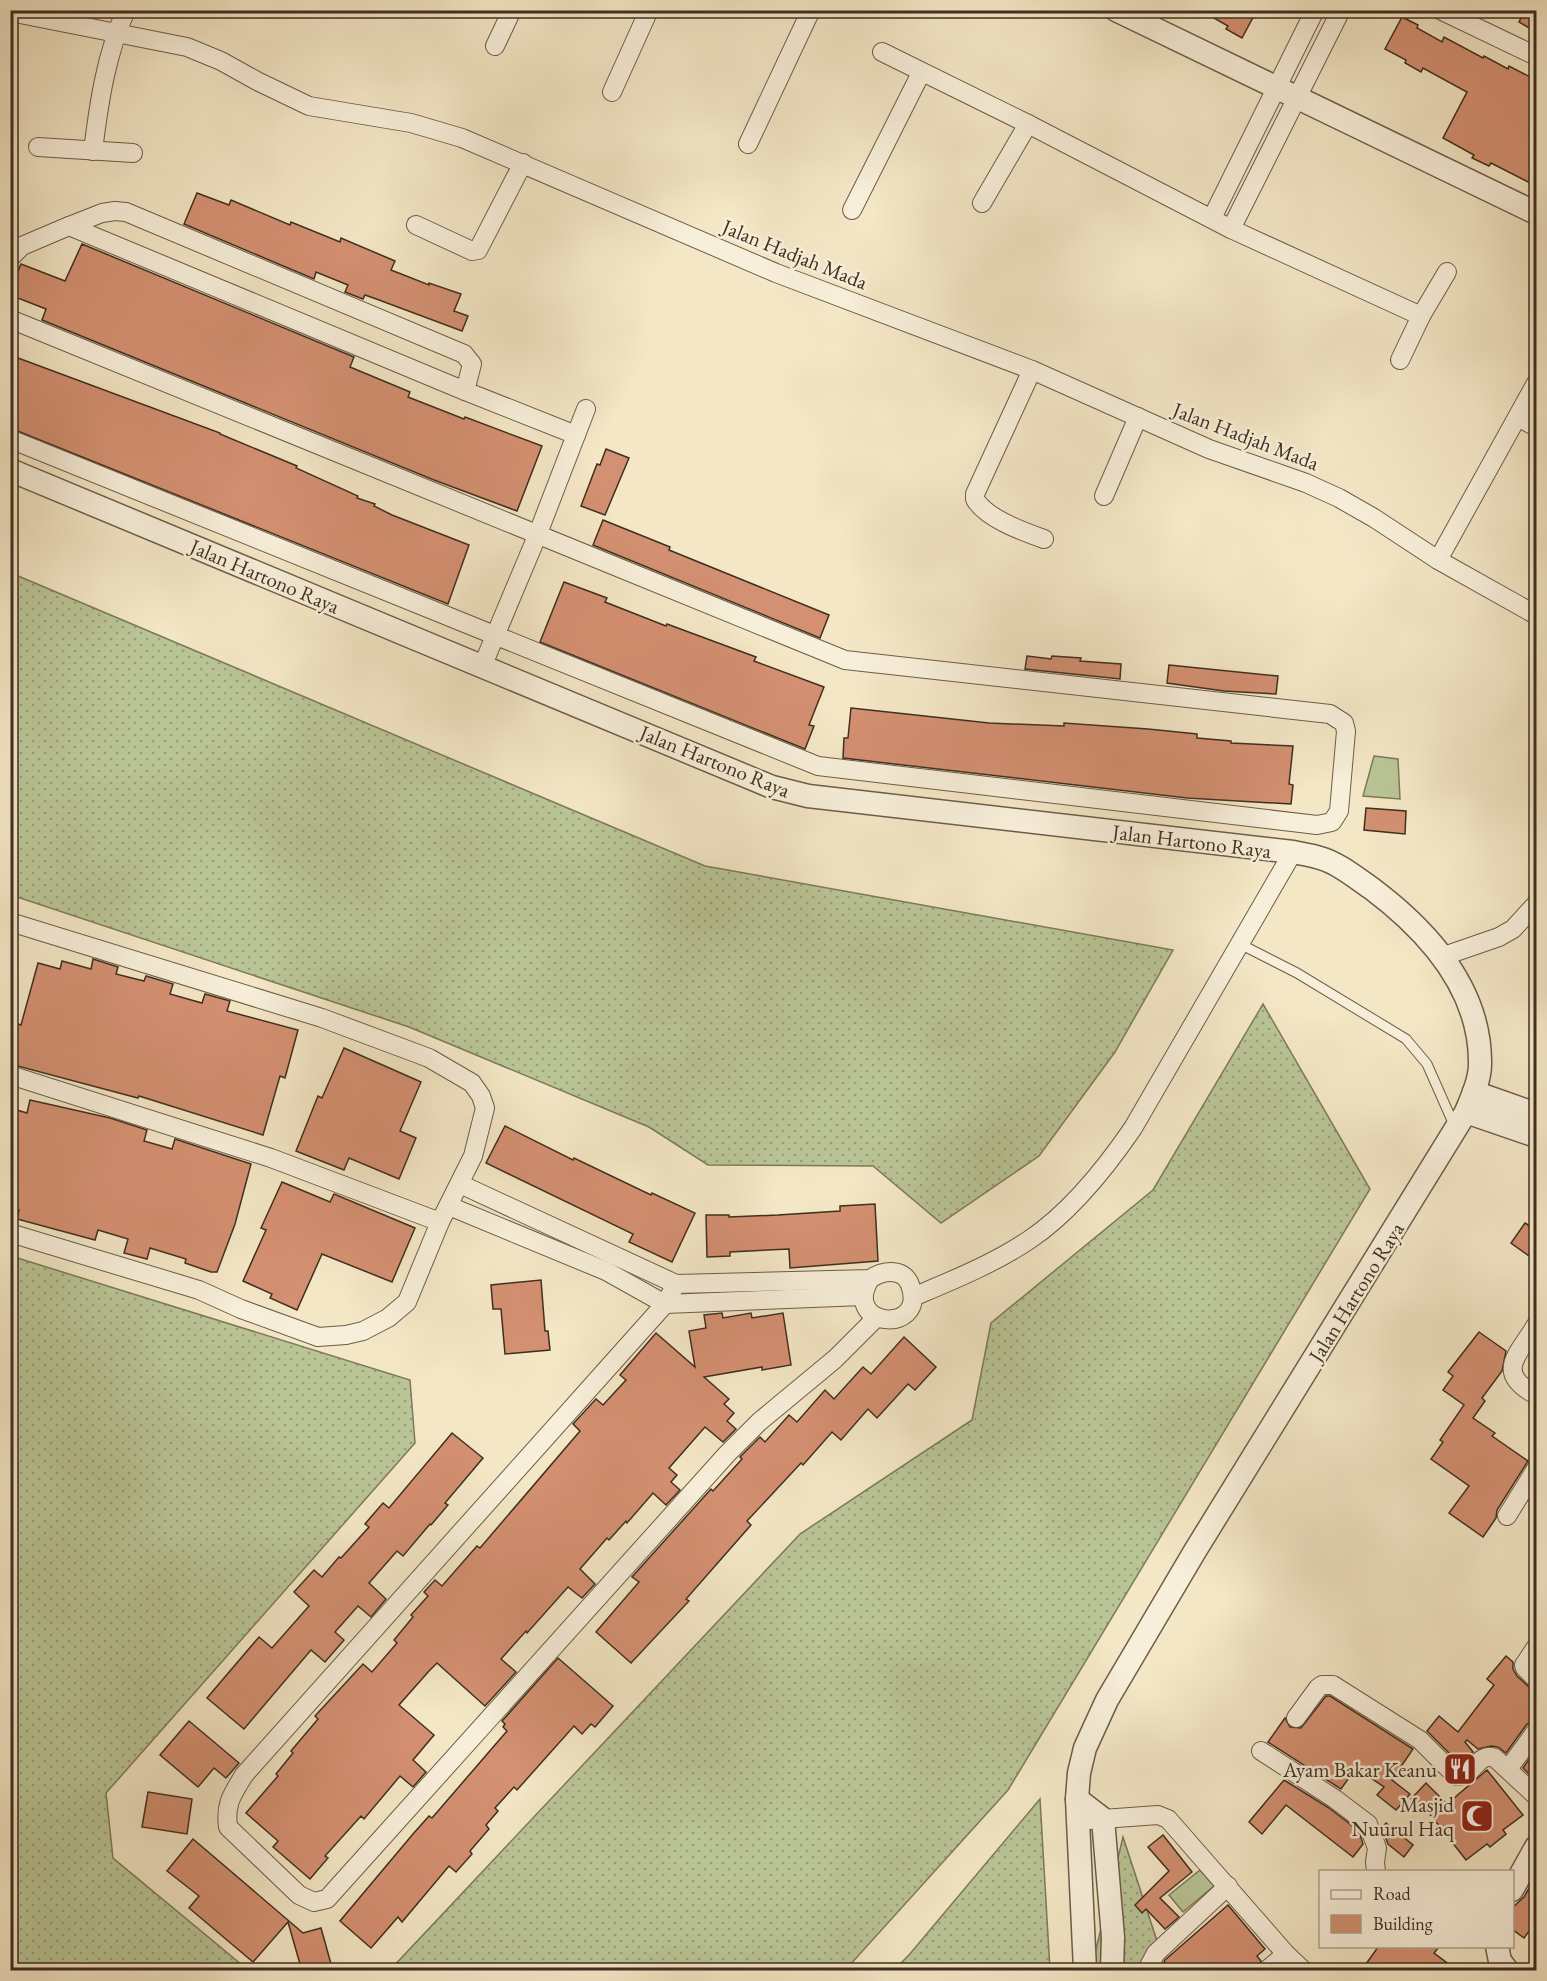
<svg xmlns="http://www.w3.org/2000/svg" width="1547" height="1981" font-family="'EB Garamond',serif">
<defs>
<pattern id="grass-dots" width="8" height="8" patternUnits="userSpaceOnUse" patternTransform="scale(1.5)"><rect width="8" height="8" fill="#bac596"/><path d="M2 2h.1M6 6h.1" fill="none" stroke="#99a07a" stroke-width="1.8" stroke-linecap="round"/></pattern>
</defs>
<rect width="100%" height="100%" fill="#f4e7c6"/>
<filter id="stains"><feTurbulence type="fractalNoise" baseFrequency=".00333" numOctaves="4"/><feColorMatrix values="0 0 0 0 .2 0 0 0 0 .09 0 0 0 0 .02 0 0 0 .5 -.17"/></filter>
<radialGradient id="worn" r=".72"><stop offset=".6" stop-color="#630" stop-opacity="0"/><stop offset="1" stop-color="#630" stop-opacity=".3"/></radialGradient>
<g fill="url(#grass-dots)" stroke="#7c7a5a" stroke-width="1.5">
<path d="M11 573 705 866 1173 950 1115 1052 1039 1156 941 1223 873 1166 708 1165 649 1127 409 1027 11 895Z"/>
<path d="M1263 1004 1370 1189 1008 1790 849 1966 842 1970H390L800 1534 972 1420 991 1323 1153 1190Z"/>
<path d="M11 1256 410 1380 415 1443 106 1793 113 1858 248 1970H11Z"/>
<path d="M1040 1799 1050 1970H894L909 1955Z"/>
<path d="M1123 1837 1159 1947 1162 1970H1091Z"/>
</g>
<g fill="#bac596" stroke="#7c7a5a" stroke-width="1.5">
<path d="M1374 756 1398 759 1400 799 1363 796Z"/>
<path d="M1200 1870 1214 1886 1183 1912 1169 1895Z"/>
</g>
<g fill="#d49072" stroke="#3f2f1f" stroke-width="1.5">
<path d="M1200 10H1257L1242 38 1226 29 1228 26Z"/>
<path d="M1525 10 1536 14V32L1519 22Z"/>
<path d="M1402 17 1418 25 1417 28 1442 42 1444 37 1483 58 1484 56 1508 69 1509 66 1536 80V186L1491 163 1489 166 1472 158 1474 155 1443 138 1467 92 1423 68 1421 72 1405 63 1406 60 1385 49Z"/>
<path d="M197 193 229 205 231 200 290 225 291 222 340 242 341 238 395 261 391 270 429 285V283L461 294 454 311 468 316 462 331 379 300 365 295 363 299 345 292 348 285 316 272 314 279 184 224Z"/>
<path d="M82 244 354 357 350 367 410 392 408 397 464 419 465 417 542 446 517 511 434 480 42 320 46 309 10 295V290L21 264 65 281Z"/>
<path d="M10 355 220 433V434L297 466 296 468 358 496 357 498 375 504 374 506 392 515 469 545 448 604 10 428Z"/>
<path d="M606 449 629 458 605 515 581 506 597 464 600 465Z"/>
<path d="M603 520 670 547 669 550 829 615 820 638 593 545Z"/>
<path d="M564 582 607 598 605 602 666 626 667 624 729 647 756 657 754 661 824 687 809 725 814 726 805 749 540 642Z"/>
<path d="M1027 656 1051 659 1052 656 1081 658 1080 661 1121 664 1120 679 1025 669Z"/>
<path d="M1169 665 1278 676 1276 694 1224 691 1167 683Z"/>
<path d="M851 708 989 723 1064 726V723L1148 729 1197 734V738L1231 741V743L1293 746 1289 784 1293 785 1291 804 1187 798 843 758 844 738H848Z"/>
<path d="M1366 808 1406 811 1405 834 1364 830Z"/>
<path d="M93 959 118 967 116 974 144 981 146 976 173 984 170 994 202 1003 205 994 230 1001 227 1011 298 1030 285 1078 280 1076 263 1135 139 1096 138 1098 10 1064V1040L15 1023 21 1025 38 963 60 969 62 961 91 969Z"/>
<path d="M344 1048 421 1082 400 1131 416 1138 399 1179 349 1158 344 1170 296 1151 318 1096 322 1098Z"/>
<path d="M30 1100 110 1118 147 1130 144 1141 172 1149 175 1139 251 1164 235 1224 217 1272H211L185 1263 186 1259 150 1248 147 1259 124 1253 128 1239 98 1230 95 1240 17 1219 19 1210 10 1208V1108L27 1113Z"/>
<path d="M505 1126 573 1160 574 1158 651 1195 652 1193 695 1213 672 1262 629 1242 633 1234 486 1163Z"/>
<path d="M282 1182 330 1202 334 1194 415 1228 392 1282 322 1254 297 1310 270 1298 272 1294 243 1281 266 1230 261 1228Z"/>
<path d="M875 1204 878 1261 790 1268 789 1249 730 1252V1256L707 1257 706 1215H729V1217L778 1215 840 1211V1206Z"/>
<path d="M1525 1223 1536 1230V1261L1511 1243Z"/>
<path d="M541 1280 545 1331H548L550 1350 505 1354 501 1309H493L491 1285Z"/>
<path d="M722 1313 723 1318 751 1313 752 1318 783 1313 791 1365 762 1370V1367L704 1377 729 1399 724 1404 734 1413 727 1421 736 1429 723 1442 705 1427 669 1468 677 1475 671 1482 680 1490 666 1505 653 1493 627 1523 626 1521 609 1540 607 1538 580 1569 595 1584 582 1598 568 1587 527 1633 526 1631 501 1659 516 1672 485 1706 437 1663 429 1671 399 1705 434 1735 413 1760 426 1772 413 1787 400 1776 364 1819 361 1816 325 1856 328 1858 310 1879 273 1847 278 1841 246 1813 278 1776 276 1774 293 1753 291 1751 318 1719 315 1716 363 1664 372 1672 397 1643 394 1640 413 1617 411 1615 428 1596 424 1592 435 1580 442 1586 477 1546 480 1548 580 1431 573 1424 596 1399 603 1405 626 1380 620 1375 656 1333 695 1367 689 1331 706 1328 704 1315Z"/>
<path d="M1479 1332 1506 1351 1502 1371 1482 1398 1485 1401 1473 1418 1495 1433 1492 1436 1528 1461 1497 1510 1496 1518 1483 1537 1449 1513 1469 1486 1431 1459 1443 1442 1440 1440 1464 1405 1443 1390 1453 1376 1448 1372Z"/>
<path d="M904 1337 936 1367 915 1390 908 1384 877 1418 868 1409 841 1440 832 1432 803 1465 801 1463 747 1521 751 1525 686 1599 689 1601 631 1663 596 1632 639 1582 632 1577 711 1489 713 1491 742 1459 740 1457 760 1437 765 1442 789 1415 797 1422 825 1390 834 1399 863 1367 871 1374Z"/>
<path d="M452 1433 483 1458 445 1503 448 1505 431 1525 430 1524 403 1556 397 1551 369 1583 386 1599 371 1617 358 1606 335 1632 344 1640 325 1662 311 1650 244 1729 207 1698 259 1637 272 1648 309 1606 294 1592 314 1570 322 1577 339 1557 341 1558 369 1527 365 1524 383 1503 389 1508Z"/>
<path d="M1506 1656 1513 1662V1669L1517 1676 1529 1687 1536 1690V1720L1527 1724 1506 1753 1498 1747 1491 1746 1478 1749 1467 1740 1465 1742 1473 1752 1460 1764 1427 1731 1439 1716 1458 1732 1494 1685 1487 1679Z"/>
<path d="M558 1658 613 1706 595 1727 591 1724 582 1734 574 1726 517 1790 514 1787 495 1808 498 1811 486 1825 489 1829 470 1851 472 1854 456 1872 449 1866 402 1922 398 1917 371 1948 340 1921 413 1834 429 1816 432 1818 507 1731 503 1727 505 1724 502 1721Z"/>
<path d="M1326 1696H1330L1413 1749 1392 1780 1410 1794 1396 1810 1377 1795 1384 1787 1356 1768 1341 1789 1268 1742 1285 1718 1290 1727 1301 1728Z"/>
<path d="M189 1721 239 1763 226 1778 214 1768 198 1787 160 1755Z"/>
<path d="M1536 1749V1781L1523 1768Z"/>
<path d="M1487 1770 1523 1815 1503 1830 1506 1834 1490 1847 1487 1844 1466 1860 1425 1808 1423 1810 1411 1799 1426 1783 1447 1804Z"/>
<path d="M1284 1780 1329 1808 1359 1831 1363 1844 1353 1857 1286 1805 1262 1834 1249 1822Z"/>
<path d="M148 1792 192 1799 187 1834 142 1827Z"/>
<path d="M1386 1823 1413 1845 1404 1857 1388 1844 1382 1828Z"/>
<path d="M1163 1835 1192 1872 1160 1898 1179 1917 1165 1929 1146 1909 1142 1913 1135 1905 1169 1871 1148 1847Z"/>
<path d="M193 1839 303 1933 321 1928 333 1971H302L288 1922 253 1962 189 1908 199 1896 167 1871Z"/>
<path d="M1536 1876V1922L1524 1938 1512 1929V1908L1524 1897Z"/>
<path d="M1228 1905 1265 1949 1257 1956 1261 1961 1256 1971H1171L1164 1962 1165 1960Z"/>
<path d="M1378 1947H1439L1434 1953 1458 1971H1361Z"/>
</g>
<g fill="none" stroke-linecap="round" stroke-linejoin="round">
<g stroke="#6c5d49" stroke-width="11">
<path id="service" d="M1240 944 1297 973 1406 1039 1427 1064 1454 1125"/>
</g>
<g stroke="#6c5d49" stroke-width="20">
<g id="minor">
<path d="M1440 10 1536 56"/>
<path d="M10 12 187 47 221 61 257 81 309 106 411 123 462 138 776 273 1032 370 1209 449 1306 483 1339 498 1374 518 1438 560 1536 615"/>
<path d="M495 46 512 10"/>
<path d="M882 52 1028 124 1231 229 1421 316"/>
<path d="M612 92 649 10"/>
<path d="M748 144 811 10"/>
<path d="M38 147 133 153"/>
<path d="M93 151C99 102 106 55 126 10"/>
<path d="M982 203 1028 124"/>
<path d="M852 210 921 73"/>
<path d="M1212 218 1315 10"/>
<path d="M416 225 472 251 478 250 523 163"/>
<path d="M69 226 465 391"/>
<path d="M1231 229 1341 10"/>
<path d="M10 258 22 246 69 226 102 213 115 211 126 212 464 354 472 364 465 391 576 435"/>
<path d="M10 319 845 660 1330 714 1344 723 1346 731 1339 811 1332 822 1317 825 818 766 10 439"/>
<path d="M1400 360 1421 316 1447 272"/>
<path d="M1032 370 975 494V499C985 518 1024 532 1044 539"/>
<path d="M1518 417 1536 427"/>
<path d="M1104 496 1138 417"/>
<path d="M1438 560 1536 383"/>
<path d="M482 667 537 536 586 409"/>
<path d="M10 922 322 1018 429 1058 472 1083 481 1096 485 1108 473 1156 440 1222 407 1302 388 1318 363 1331 346 1335 318 1337 241 1309 199 1290 10 1233"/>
<path d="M1444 956 1499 937 1513 929 1536 904"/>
<path d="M10 1075 271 1158 440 1222"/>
<path d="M460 1184 676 1284 870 1279C884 1270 906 1267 911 1288 925 1335 841 1327 870 1279"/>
<path d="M449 1206 606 1271 665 1304 863 1296"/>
<path d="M676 1284 665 1304 244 1775C232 1795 225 1803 228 1827L299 1895 314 1902 327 1899 727 1454 759 1422 835 1359 876 1318"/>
<path d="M913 1297C953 1280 993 1264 1029 1240 1071 1212 1105 1169 1133 1128L1293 852"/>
<path d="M1536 1325C1518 1355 1494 1373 1536 1395"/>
<path d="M1507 1516 1536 1469"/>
<path d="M1536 1647 1524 1665 1525 1668 1536 1679"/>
<path d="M1296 1718 1318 1688 1322 1685H1333L1420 1740 1456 1776C1474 1778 1477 1751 1495 1758L1536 1796"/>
<path d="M1261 1751 1335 1799 1368 1824 1377 1848 1375 1862 1376 1872"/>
<path d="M1508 1769 1536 1731"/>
<path d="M1089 1820 1158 1815 1168 1819 1286 1954 1303 1970"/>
<path d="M1147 1970 1156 1953 1228 1886"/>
<path d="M1267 1970 1286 1954"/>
</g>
</g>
<g stroke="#6c5d49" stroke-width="25">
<g id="tertiary">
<path d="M1116 10 1536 213"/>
<path d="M10 470 772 787 808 796 1293 852C1302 854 1311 855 1320 858 1338 863 1355 877 1371 888 1427 930 1481 988 1480 1064 1480 1080 1472 1097 1466 1112L1195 1551 1107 1700 1085 1748 1079 1773 1077 1799 1085 1970"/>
<path d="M1474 1092 1536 1114"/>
<path d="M1466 1112 1536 1136"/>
<path d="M1077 1799 1103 1819 1113 1937 1112 1970"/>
<path d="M1512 1890 1536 1847"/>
<path d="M1497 1946 1500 1961 1507 1970"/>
</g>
</g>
<use href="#service" stroke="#f8efda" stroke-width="9"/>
<use href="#minor" stroke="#f8efda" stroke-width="18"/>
<use href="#tertiary" stroke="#f8efda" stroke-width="22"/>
</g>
<defs>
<g id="restaurant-square" transform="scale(1.725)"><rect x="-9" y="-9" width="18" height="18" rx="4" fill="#8f2418" stroke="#f8efda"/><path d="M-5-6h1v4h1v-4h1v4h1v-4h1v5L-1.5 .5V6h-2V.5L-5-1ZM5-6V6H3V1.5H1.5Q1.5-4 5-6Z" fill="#fff"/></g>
<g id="mosque-square" transform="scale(1.725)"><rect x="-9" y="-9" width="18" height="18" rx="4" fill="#8f2418" stroke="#f8efda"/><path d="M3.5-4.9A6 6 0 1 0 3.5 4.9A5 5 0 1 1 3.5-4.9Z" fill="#fff"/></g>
</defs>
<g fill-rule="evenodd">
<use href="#restaurant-square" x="1460" y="1769"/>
<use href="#mosque-square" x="1477" y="1816"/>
</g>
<g text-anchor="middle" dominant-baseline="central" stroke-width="5" stroke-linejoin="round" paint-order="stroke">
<g font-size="21" fill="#3f2f1f" stroke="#f8efda">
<text transform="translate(795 254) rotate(22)">Jalan Hadjah Mada</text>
<text transform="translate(1246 436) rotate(21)">Jalan Hadjah Mada</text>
<text transform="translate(265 576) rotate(23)">Jalan Hartono Raya</text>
<text transform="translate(715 761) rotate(22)">Jalan Hartono Raya</text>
<text transform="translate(1192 841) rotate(7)">Jalan Hartono Raya</text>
<text transform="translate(1356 1292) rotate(-58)">Jalan Hartono Raya</text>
</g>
<g font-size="21" fill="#3f2f1f" stroke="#f8efda" text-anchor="end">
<text x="1437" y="1769">Ayam Bakar Keanu</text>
<text x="1454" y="1804">Masjid<tspan x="1454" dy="24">Nuurul Haq</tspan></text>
</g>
</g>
<rect width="1547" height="1981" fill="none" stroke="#f4e7c6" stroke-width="36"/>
<rect x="12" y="12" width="1523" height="1957" fill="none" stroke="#3f2f1f" stroke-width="3"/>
<rect x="18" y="18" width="1511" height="1945" fill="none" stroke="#3f2f1f" stroke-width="1.5"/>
<rect x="1319" y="1870" width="195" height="78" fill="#f8efda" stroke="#aea28f" stroke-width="1.5"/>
<rect x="1331" y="1890" width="30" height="9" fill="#f8efda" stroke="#aea28f" stroke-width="1.5"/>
<text x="1373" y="1900" font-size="18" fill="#3f2f1f">Road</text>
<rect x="1331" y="1915" width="30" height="18" fill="#d49072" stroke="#aea28f" stroke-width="1.5"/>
<text x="1373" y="1930" font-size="18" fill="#3f2f1f">Building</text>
<rect width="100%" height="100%" filter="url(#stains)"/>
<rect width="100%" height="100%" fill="url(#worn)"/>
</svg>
